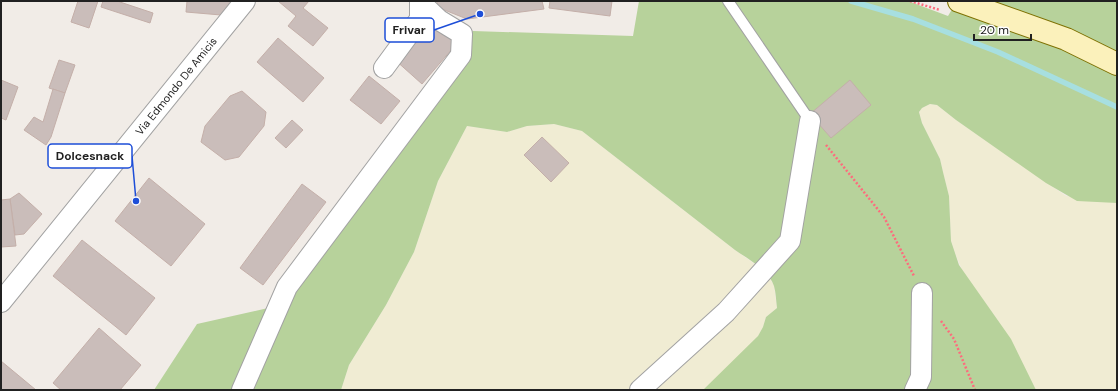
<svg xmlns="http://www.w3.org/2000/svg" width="1118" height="391" font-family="'DM Sans',sans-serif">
<rect width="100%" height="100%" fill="#f1ece7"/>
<g fill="#f0ecd3">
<path d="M930 104 937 105 956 120 1066 196 1117 203V390H1036L999 322 963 272 954 251 951 241 949 196 943 172 940 159 922 123 919 112 922 108Z"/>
<path d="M554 124 582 131 735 250 752 262 767 275 774 285 777 308 766 317 763 327 758 336 742 354 703 390H341L349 365 386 305 414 252 438 181 467 126 507 132 527 126Z"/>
</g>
<path fill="#b7d29b" d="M639 1H908L948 16 957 1H1117V203L1077 201 1046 183 956 120 937 105 930 104 922 108 919 112 922 123 940 159 943 172 949 196 951 241 959 265 1011 339 1036 390H703L758 336 763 327 766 317 777 308C776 301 776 293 774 286 769 270 748 259 735 250L582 131 554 124 527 126 507 132 467 126 438 181 414 252 386 305 349 365 341 390H154L197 324 277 306 340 213 473 31 633 36Z"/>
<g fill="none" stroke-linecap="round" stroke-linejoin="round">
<path stroke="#a7dfe0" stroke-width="5.5" d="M851 1 913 19 998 52 1117 107"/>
</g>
<g fill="#cabdba" stroke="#c4afa9">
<path d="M78 1H98L89 28 71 22Z"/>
<path d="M103 1H117L153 13 150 23 101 7Z"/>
<path d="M187 1H231L221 15 186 12Z"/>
<path d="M278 1H309L303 8 328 28 313 46 288 26 296 16Z"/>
<path d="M437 1H542L544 9 467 19 437 7Z"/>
<path d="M550 1H612L610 16 549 8Z"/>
<path d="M430 18 458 42 422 84 394 59Z"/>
<path d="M278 38 324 78 303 102 257 62Z"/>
<path d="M59 60 75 65 65 93 49 88Z"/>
<path d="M369 76 400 101 381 124 350 100Z"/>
<path d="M1 80 18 87 6 120 1 118Z"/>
<path d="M850 80 871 105 831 138 810 114Z"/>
<path d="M53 89 65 93 51 137 46 145 24 130 34 117 43 122Z"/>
<path d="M242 91 266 112 264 126 239 157 225 160 201 142 205 126 230 96Z"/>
<path d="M292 120 303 130 286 148 275 138Z"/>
<path d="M542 137 569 163 551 182 524 155Z"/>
<path d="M149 178 205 224 171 266 115 221Z"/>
<path d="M302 184 326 202 263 285 240 268Z"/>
<path d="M19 193 42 214 24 234 15 235 10 199Z"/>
<path d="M10 199 16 246 1 247V200Z"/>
<path d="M82 240 155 298 126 335 53 276Z"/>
<path d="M99 328 141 365 120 390H61L53 383Z"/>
<path d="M1 361 36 390H1Z"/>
</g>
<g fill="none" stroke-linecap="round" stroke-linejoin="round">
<g stroke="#a2a2a2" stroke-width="12">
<path id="service" d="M728 1 810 121"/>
</g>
<g stroke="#a2a2a2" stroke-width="22">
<g id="minor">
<path d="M384 68 420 19V1"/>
<path d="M1 302 245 1"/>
<path d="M242 390 287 287 461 55 462 34 439 20 421 3"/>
<path d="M640 390 726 312 790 241 810 121"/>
<path d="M915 390 921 377 922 293"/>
</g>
</g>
<g stroke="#7e7102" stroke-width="24">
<path id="secondary" d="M959 1 1066 39 1117 64"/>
</g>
<g stroke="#fd6c7d" stroke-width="2.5" stroke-dasharray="2 2" stroke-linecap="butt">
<path d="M910 1 940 10"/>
<path d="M826 145 884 217 914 276"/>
<path d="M941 321 954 339 975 390"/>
</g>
<use href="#service" stroke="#fff" stroke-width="10"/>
<use href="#minor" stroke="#fff" stroke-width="20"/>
<use href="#secondary" stroke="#fbf1bb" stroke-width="22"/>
</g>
<g text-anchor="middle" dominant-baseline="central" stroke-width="3" stroke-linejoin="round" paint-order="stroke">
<g font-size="11" fill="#212121" stroke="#fff">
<text transform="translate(176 86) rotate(-51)">Via Edmondo De Amicis</text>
</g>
</g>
<path fill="none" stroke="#1d4ed8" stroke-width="1.5" d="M480 14L434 30M136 201L132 156"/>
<g fill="#1d4ed8" stroke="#fff" stroke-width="1.5">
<circle cx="480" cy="14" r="4"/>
<circle cx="136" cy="201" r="4"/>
</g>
<g fill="#fff" stroke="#1d4ed8" stroke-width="1.5">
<rect x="385" y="18" width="49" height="24" rx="4"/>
<rect x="48" y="144" width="84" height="24" rx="4"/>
</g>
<g font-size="12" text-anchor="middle" font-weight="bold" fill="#212121">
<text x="409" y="34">Frivar</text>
<text x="90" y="160">Dolcesnack</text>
</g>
<rect width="1118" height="391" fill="none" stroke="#212121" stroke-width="4"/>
<path d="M974 34v6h57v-6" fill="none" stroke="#212121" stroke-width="2"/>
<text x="980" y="34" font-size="12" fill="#212121" stroke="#ffffff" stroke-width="3" paint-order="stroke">20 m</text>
</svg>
